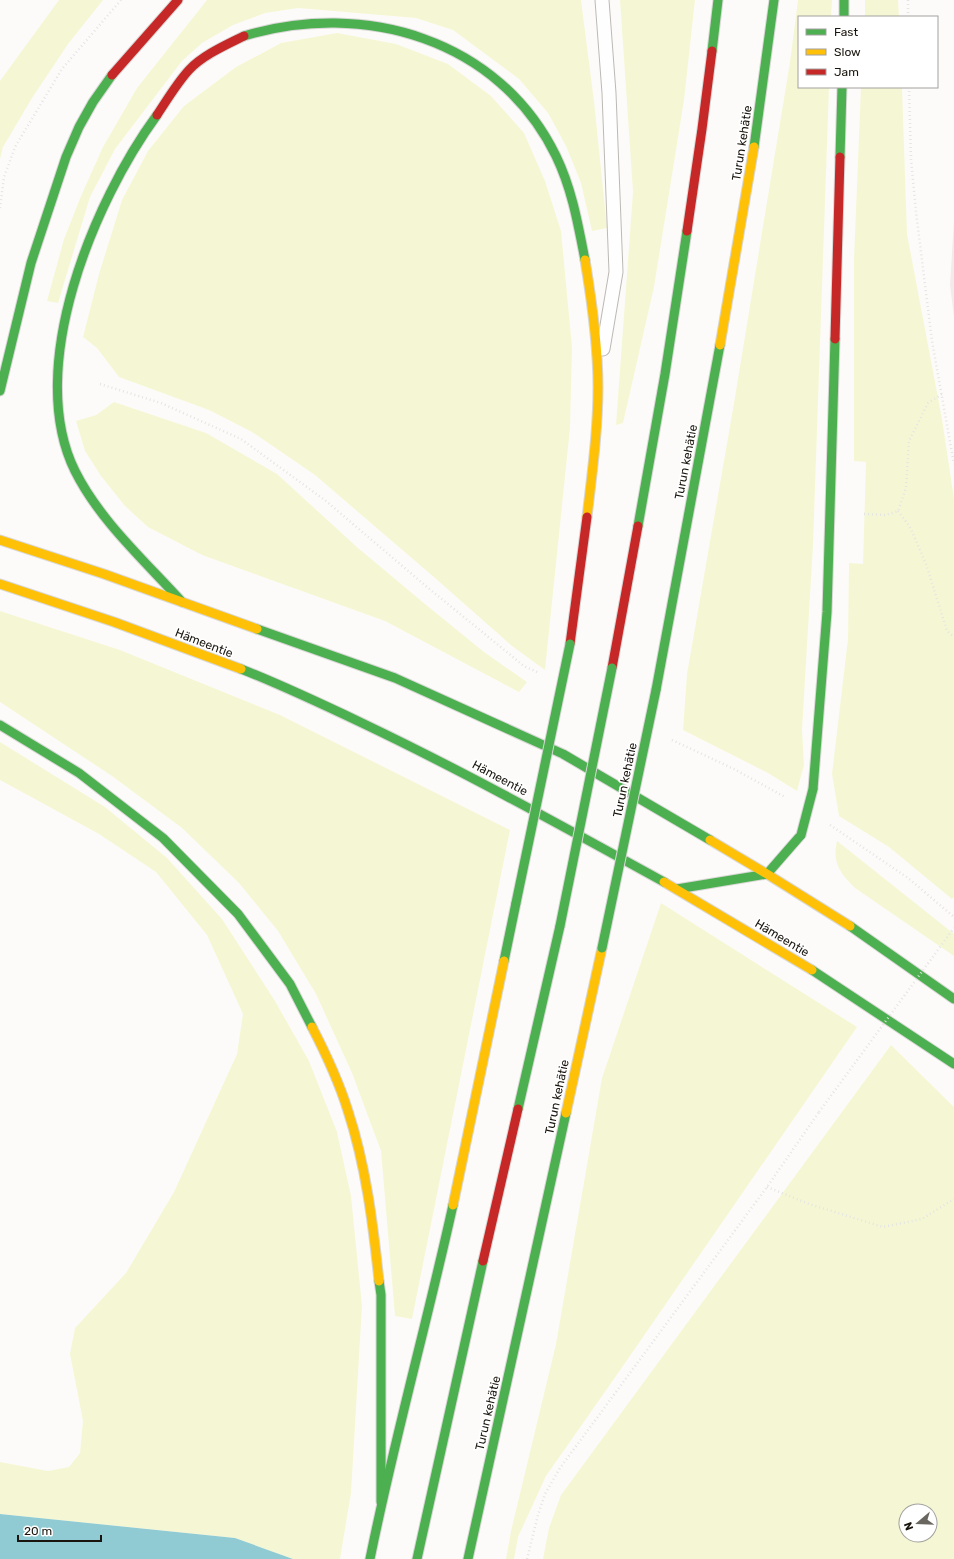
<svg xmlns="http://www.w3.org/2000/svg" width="954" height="1559" font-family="Rubik,sans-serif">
<rect width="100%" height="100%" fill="#fdfbf9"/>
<path fill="#f4eaec" d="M954 220V317L950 285Z"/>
<g fill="#f5f7d4" fill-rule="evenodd">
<path d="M59 0H103L68 44 32 98 3 147 0 159V81Z"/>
<path d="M207 0H581L594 101 607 228 592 231 581 183 566 146 548 113 519 79 453 30 416 18 298 8 265 13 233 25 202 43 182 61 115 149 90 197 58 303 47 301 64 239 81 196 103 147 137 88Z"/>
<path d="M620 0H695L684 100 654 287 623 423 616 425 633 192Z"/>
<path d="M798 0H832L831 17H799V87H829L813 545 802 730 804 765 797 791 768 773 683 730 687 674 734 403 790 62Z"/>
<path d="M865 0H898L899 17H865Z"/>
<path d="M337 33 396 44 448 64 491 96 524 133 545 181 561 231 572 347 570 428 545 670 512 646 435 578 315 475 252 432 209 410 119 377 97 348 83 337 99 274 122 200 148 151 184 106 236 67 281 43Z"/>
<path d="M861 87H902L907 234 942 419 954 499V897L952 899 889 847 839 816 832 774 848 639 849 563 863 564 866 462 854 461V259Z"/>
<path d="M114 402 206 433 277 474 358 548 425 604 484 652 527 682 519 692 385 621 202 555 148 527 125 506 101 476 85 451 76 421 96 415Z"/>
<path d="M0 611 120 650 280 715 510 830 412 1319 395 1316 381 1151 352 1073 316 994 278 931 239 883 182 828 112 776 0 702Z"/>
<path d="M0 742 105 807 167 858 222 919 275 1001 309 1061 337 1132 351 1196 362 1306 351 1493 340 1559H293L235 1538 0 1514V1462L48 1471 69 1467 80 1453 83 1421 70 1354 75 1328 126 1273 174 1192 237 1054 243 1014 207 935 156 872 99 834 0 780Z"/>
<path d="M837 841 954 934V956L855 888C840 873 832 863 837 841Z"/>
<path d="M661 903 857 1027 623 1366 546 1476 518 1537 514 1559H506L511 1531 556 1344 602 1078Z"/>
<path d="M891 1045 954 1107V1559H543L549 1528 561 1495ZM906 1511H930V1535H906Z"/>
</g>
<path fill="#90cbd4" d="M0 1514 235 1538 293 1559H0Z"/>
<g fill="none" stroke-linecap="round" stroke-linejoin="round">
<g stroke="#bcb9b5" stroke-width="15">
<path id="lane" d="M602 0 609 93 616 272 603 349"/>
</g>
<g stroke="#d9d8d6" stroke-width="11">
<g id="fast">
<path d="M844 0V17"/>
<path d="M244 36C364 0 499 39 556 156 572 189 578 224 585 260"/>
<path d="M712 51 718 0"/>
<path d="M157 115C94 201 24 368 75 471 100 521 145 561 182 602"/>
<path d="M754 147 774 0"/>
<path d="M840 157 842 87"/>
<path d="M0 391 31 263 66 157 79 127 93 102 112 75"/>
<path d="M638 526 665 374 687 231"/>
<path d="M257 629 395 678 563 754 710 840"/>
<path d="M241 669C282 685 322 704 362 723 465 772 564 827 664 882"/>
<path d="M656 690 720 345"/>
<path d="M0 725 79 773 163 838 238 914 290 984 312 1027"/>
<path d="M813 789 827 612 835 339"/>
<path d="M677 889 767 874 801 835"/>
<path d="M850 926 954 999"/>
<path d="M504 961 516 903"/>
<path d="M812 970 954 1064"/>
<path d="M518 1109 560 926"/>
<path d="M379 1281 381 1295V1502"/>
<path d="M370 1559C394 1440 427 1323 453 1205"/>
<path d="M417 1559 483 1261"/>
<path d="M468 1559 566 1113"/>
</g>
</g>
<g stroke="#d9d8d6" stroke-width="11">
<g id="slow">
<path d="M585 260C592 302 598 345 598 387 598 430 592 474 587 517"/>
<path d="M720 345 754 147"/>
<path d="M0 540 104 574 257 629"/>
<path d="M0 584 114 622 241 669"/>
<path d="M710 840 767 874 850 926"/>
<path d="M664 882 812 970"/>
<path d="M312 1027C326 1054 339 1082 348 1111 366 1166 373 1224 379 1281"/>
<path d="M566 1113 602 948"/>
<path d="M453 1205 504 961"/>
</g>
</g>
<g stroke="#d9d8d6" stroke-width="11">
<g id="jam">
<path d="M112 75 178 0"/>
<path d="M157 115C167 100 177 83 189 70 203 55 226 45 244 36"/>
<path d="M687 231 702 129 712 51"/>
<path d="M835 339 840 157"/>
<path d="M570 644 587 517"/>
<path d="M612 668 638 526"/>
<path d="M483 1261 518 1109"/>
</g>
</g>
<g stroke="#e4e4e3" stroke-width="2.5" stroke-dasharray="1 3" stroke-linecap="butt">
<path d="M908 0V17"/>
<path d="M909 87 911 159 916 212 932 341 954 464"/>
<path d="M0 208 4 177 15 147 62 69 121 0"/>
<path d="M100 384 161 403 241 439 326 501 427 587 524 666 539 673"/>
<path d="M898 511 910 527 926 564 947 631 954 637"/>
<path d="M864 514 886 515 898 511 906 488 909 441 928 403 942 394"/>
<path d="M672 740 734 769 785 797"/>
<path d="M830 825 908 878 954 917"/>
<path d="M767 1187 809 1204 883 1227 922 1219 954 1199"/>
<path d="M527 1559 538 1515 545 1494 560 1468 767 1187 819 1112"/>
</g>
<use href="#lane" stroke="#fffefe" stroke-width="13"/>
<use href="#fast" stroke="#4caf50" stroke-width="9"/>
<use href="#slow" stroke="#ffc107" stroke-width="9"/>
<use href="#jam" stroke="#c62828" stroke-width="9"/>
<g stroke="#d9d8d6" stroke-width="11" stroke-linecap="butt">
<g id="fast-bridge">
<path d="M801 835 813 789"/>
<path d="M516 903 570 644"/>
<path d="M560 926 612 668"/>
<path d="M602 948 656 690"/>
</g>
</g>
<path stroke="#e4e4e3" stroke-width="2.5" stroke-dasharray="1 3" stroke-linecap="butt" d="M819 1112 954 928"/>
<use href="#fast-bridge" stroke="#4caf50" stroke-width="9"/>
</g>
<g text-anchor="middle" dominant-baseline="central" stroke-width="3.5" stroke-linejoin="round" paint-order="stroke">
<g font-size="12" fill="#19150e" stroke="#fff">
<text transform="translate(742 143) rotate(-81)">Turun kehätie</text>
<text transform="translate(686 462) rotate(-79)">Turun kehätie</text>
<text transform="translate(204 643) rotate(21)">Hämeentie</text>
<text transform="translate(500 778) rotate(28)">Hämeentie</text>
<text transform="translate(625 780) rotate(-78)">Turun kehätie</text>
<text transform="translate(782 938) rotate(31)">Hämeentie</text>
<text transform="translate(557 1097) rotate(-78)">Turun kehätie</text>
<text transform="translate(488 1413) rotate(-77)">Turun kehätie</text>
</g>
</g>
<rect x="798" y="16" width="140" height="72" fill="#ffffff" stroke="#a3a19f"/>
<rect x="806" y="29" width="20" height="6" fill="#4caf50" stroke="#a3a19f"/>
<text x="834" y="36" font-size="12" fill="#19150e">Fast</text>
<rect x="806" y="49" width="20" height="6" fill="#ffc107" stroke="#a3a19f"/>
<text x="834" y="56" font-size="12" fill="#19150e">Slow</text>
<rect x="806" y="69" width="20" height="6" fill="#c62828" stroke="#a3a19f"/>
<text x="834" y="76" font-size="12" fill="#19150e">Jam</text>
<g transform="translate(918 1523) rotate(251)"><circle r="19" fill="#ffffff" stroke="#a3a19f"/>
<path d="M0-3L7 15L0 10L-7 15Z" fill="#696660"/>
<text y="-6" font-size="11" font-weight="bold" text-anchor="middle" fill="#19150e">N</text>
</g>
<path d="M18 1535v6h83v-6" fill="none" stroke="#19150e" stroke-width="2"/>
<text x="24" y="1535" font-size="12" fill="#19150e" stroke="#ffffff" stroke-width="3" paint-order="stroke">20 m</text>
</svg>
